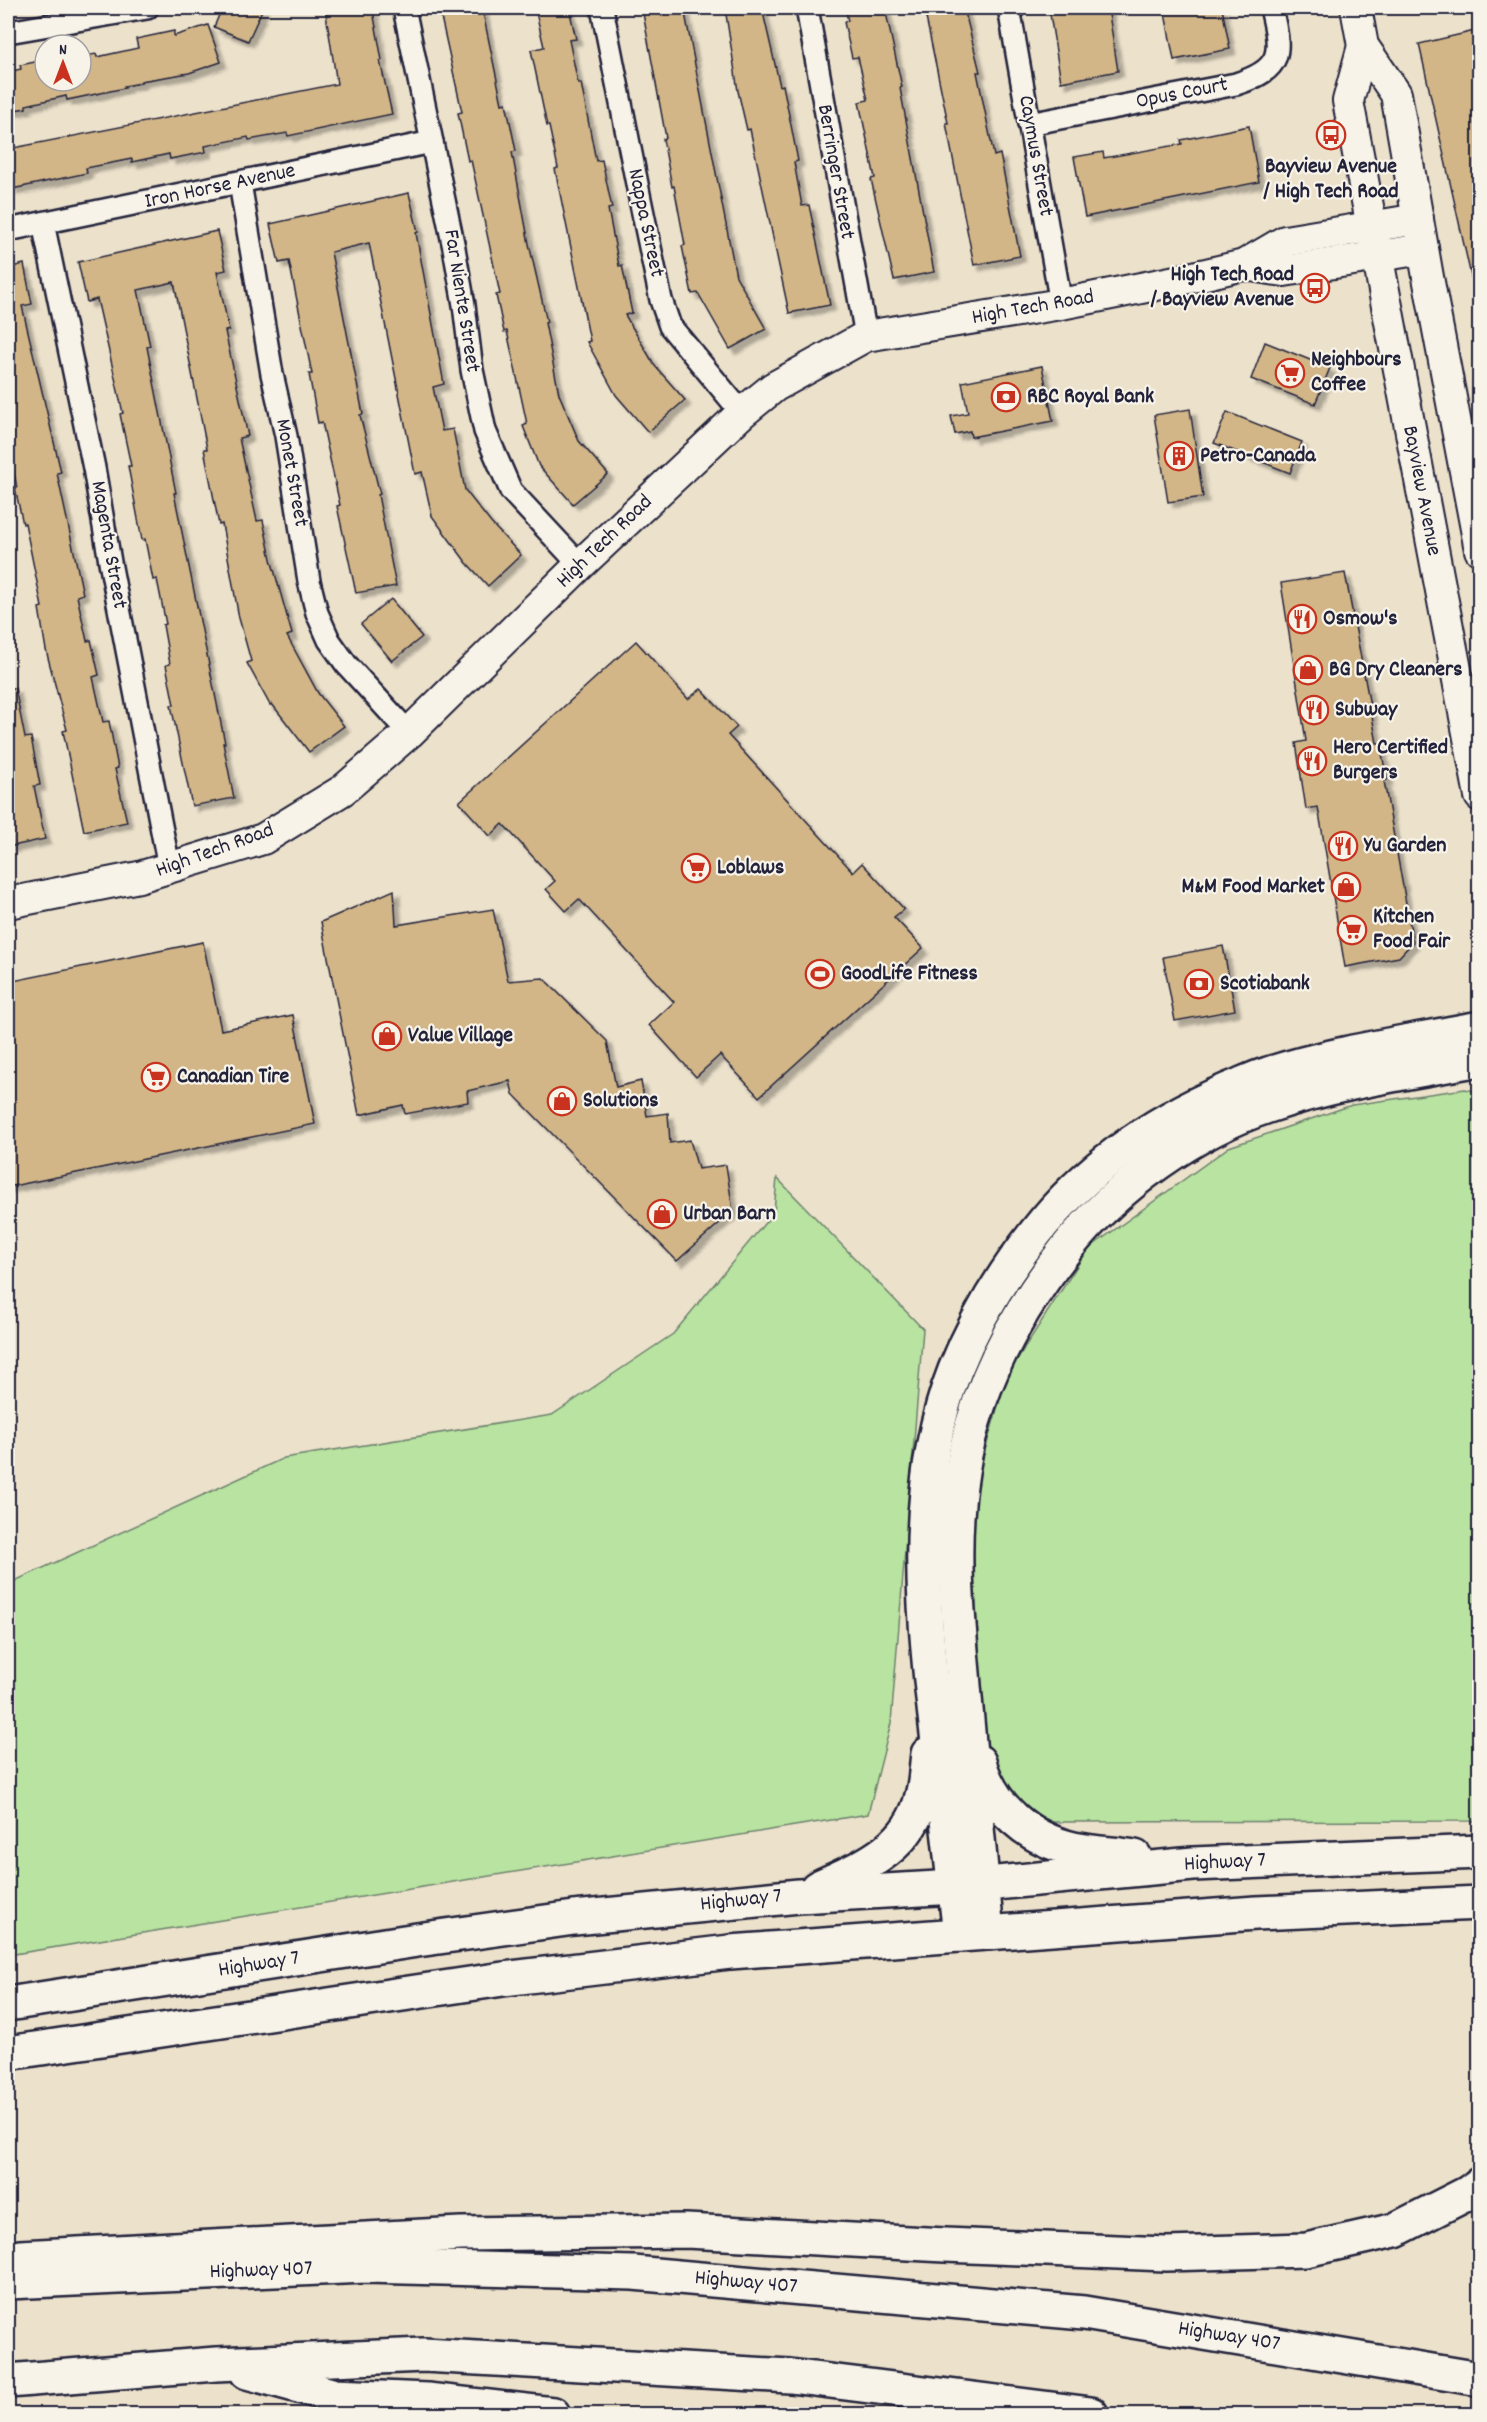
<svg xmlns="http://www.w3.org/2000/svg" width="1487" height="2422" font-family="Dekko,sans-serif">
<defs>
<filter id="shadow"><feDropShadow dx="5.5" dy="5.5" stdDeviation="1.5" flood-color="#0004"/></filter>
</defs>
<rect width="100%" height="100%" fill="#ece1cb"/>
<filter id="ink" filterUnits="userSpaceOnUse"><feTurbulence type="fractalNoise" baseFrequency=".0167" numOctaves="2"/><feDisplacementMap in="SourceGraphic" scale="12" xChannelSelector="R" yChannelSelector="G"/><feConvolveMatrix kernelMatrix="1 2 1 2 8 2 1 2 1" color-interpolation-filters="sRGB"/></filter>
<g filter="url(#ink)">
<g fill="#b8e3a0" stroke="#6d826e" stroke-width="1.5">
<path d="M1465 1089 1479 1092V1821L1053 1822 1011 1804 985 1745 969 1505 1007 1375 1088 1249 1229 1147 1352 1105Z"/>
<path d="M777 1178 923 1329 891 1723 868 1814 8 1955V1584L284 1458 552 1415 673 1334 774 1212Z"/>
</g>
<g fill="#d2b687" stroke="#22223b" stroke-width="1.5" filter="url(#shadow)">
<path d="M222 8H263L248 41 214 27Z"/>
<path d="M325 8H368L369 12 373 11 382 60 380 61 392 114 288 136 287 133 249 140 248 137 205 146 206 152 170 159 169 154 132 162V159L86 168 87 173 12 189 8 167V149L337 84Z"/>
<path d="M439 8H482L502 104 506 103 516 151 512 152 529 244 547 322 545 323 559 394 579 441 608 474 573 504 539 466 523 426 527 424 507 331 504 332 496 295 500 294 471 160 468 161 458 113 462 112Z"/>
<path d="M535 8H569L576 39 569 40 578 83H581L596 161 602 160 612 208 608 209 619 266 622 265 632 313 625 315 655 366 685 400 648 432 616 395 587 342 590 341 555 169 558 168 549 126H547L531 50 544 47Z"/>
<path d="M642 8H684L736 276 766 329 730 349 698 293 692 294 682 246 685 245 674 186 672 187 663 139 666 138Z"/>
<path d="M725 8H762L780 86 783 85 790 120 798 161 794 162 802 206 809 205 830 305 789 313 750 129 747 130 738 91Z"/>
<path d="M845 8H885L902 87 900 88 934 272 894 280 871 179 875 178 859 102 868 100 858 57 852 58 844 22 848 21Z"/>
<path d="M924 8H964L980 72H977L994 156 1000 154 1020 256 974 265 946 123H948Z"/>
<path d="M1049 8H1108L1118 71 1061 82Z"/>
<path d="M1164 8H1222L1230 49 1174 60Z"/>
<path d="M208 25 221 62 189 73 141 81V83L124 86 125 88 67 100 66 96 26 105V108L8 111V72L21 69 20 65 45 60V81H81V57L96 54 97 57 138 48 136 39 174 31V36Z"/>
<path d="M1479 30V285H1473L1419 44Z"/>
<path d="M1249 126 1259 182 1085 217 1074 157 1103 152 1104 158 1182 144 1181 140Z"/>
<path d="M409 193 418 232 416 233 444 384 433 387 442 431 453 429 465 490 491 523 521 555 488 586 466 562 432 516 422 472 415 474 369 243 331 252 363 414 360 415 380 494 378 495 396 586 356 593 337 506 340 505 322 422 318 423 309 374H312L289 261 279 263 270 224Z"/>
<path d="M217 231 226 270 217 272 229 330 225 331 248 436 239 438 257 521 263 520 271 559 292 634 287 636 318 693 344 726 309 752 272 704 270 705 247 663 251 661 239 618 222 524 219 525 204 449H207L174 282 138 290 150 346 147 347 176 493H174L225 743H223L234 798 192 806 171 705H174L166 665 170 664 163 625 166 624 157 579 153 580 145 539 142 540 128 466H131L120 414 123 413 97 299 87 302 78 262Z"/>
<path d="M24 264 32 304 22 306 61 472 57 473 83 594 77 596 87 641 91 640 99 675 93 677 103 722 109 721 118 768 115 769 127 822 84 831 63 731 67 730 46 650 39 608 42 607 25 523 23 524 15 488H17L8 442V268Z"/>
<path d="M1265 342 1330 368 1315 404 1251 379Z"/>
<path d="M1042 366 1053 421 971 437 970 431 955 434 951 416 968 413 962 382Z"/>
<path d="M1190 409 1203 497 1168 502 1154 415Z"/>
<path d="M1227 412 1302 442 1290 473 1214 443Z"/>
<path d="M1345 573 1377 743H1380L1387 780 1384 781 1413 942 1399 957 1345 967 1318 807 1306 809 1296 743 1306 741 1281 583Z"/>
<path d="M391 599 422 637 392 661 361 624Z"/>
<path d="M636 641 688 699 701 689 737 727 728 735 853 872 862 863 904 909 894 917 923 948 759 1097 720 1055 696 1077 649 1025 674 1002 579 899 566 911 546 889 555 881 503 824 490 836 459 802Z"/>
<path d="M15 688 25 738 31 737 40 785 34 786 45 839 8 847V689Z"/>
<path d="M394 890 396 925 493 909 508 981 543 978 607 1041 616 1087 641 1081 647 1116 668 1113 670 1143 690 1140 698 1169 726 1165 733 1211 677 1261 513 1094 510 1081 467 1091 468 1102 405 1114 403 1105 359 1115 321 922Z"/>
<path d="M203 942 221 1030 293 1015 315 1124 8 1187V982Z"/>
<path d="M1223 946 1235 1010 1175 1021 1163 957Z"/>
</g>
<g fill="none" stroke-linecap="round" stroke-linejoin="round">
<g stroke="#22223b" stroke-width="26">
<g id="street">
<path d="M404 8 454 248 464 305 472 370 485 431 511 491 580 565"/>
<path d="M602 8 640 199 661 300 670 326 742 413"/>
<path d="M807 8 866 336"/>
<path d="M1009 8 1061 304"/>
<path d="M8 32 147 8"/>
<path d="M1029 124 1236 84C1283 69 1282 53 1271 8"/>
<path d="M240 183 272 374 286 436 309 581 317 613 329 640 346 664 409 733"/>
<path d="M43 223 94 468 110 562 169 867"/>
<path d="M8 230 432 142"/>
</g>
</g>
<g stroke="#22223b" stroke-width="34">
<g id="secondary">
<path d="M1356 8 1363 46 1396 94 1428 277 1480 550"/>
<path d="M1363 46 1348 101 1480 796"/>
<path d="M1244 265 1284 271 1423 249"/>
<path d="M8 903 139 877 263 839 343 790 409 733 580 565 742 413 774 387 866 336 1061 304 1176 281 1244 265 1285 241 1418 219"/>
</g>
</g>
<g stroke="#22223b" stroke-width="38">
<g id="primary">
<path d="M979 1762C992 1807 1028 1839 1074 1849 1094 1853 1115 1854 1135 1857"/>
<path d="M817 1888C862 1867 910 1849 922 1796 926 1782 926 1768 928 1754"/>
<path d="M987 1933C979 1846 970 1760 963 1673 957 1607 951 1538 962 1472 975 1388 1014 1315 1066 1249 1116 1186 1194 1130 1271 1105 1339 1082 1410 1072 1480 1059"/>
<path d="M960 1935C953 1873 946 1812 939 1750 924 1627 908 1489 955 1370 975 1320 1002 1275 1036 1232 1086 1168 1153 1122 1228 1090 1241 1085 1254 1078 1268 1074 1336 1052 1409 1042 1480 1028"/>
<path d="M8 2004 417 1940 574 1918 799 1896 955 1887 1193 1864 1480 1852"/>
<path d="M8 2053 503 1979 730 1952 1256 1913 1480 1903"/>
</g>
</g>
<g stroke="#22223b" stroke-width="38">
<g id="highway">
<path d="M8 2263 20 2257 461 2234 686 2231 945 2245 1166 2254 1306 2250 1395 2230 1468 2193 1480 2184"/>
<path d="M8 2282 366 2266 633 2273 1084 2313 1480 2379"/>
<path d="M247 2372 335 2396 427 2400 553 2414"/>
<path d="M8 2381 216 2364 424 2355 790 2376 1091 2414"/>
</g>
</g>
<use href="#street" stroke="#f7f3e8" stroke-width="21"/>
<use href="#secondary" stroke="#f7f3e8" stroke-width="30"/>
<use href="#primary" stroke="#f7f3e8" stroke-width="33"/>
<use href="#highway" stroke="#f7f3e8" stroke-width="33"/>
</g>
</g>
<defs>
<g id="bus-ring" transform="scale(1.5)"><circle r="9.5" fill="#f7f3e8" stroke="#c8321e" stroke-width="1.5"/><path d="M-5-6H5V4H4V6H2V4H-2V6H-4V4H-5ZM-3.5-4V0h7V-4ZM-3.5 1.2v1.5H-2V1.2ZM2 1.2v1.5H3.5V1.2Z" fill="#c8321e"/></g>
<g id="supermarket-ring" transform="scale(1.5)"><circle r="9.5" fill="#f7f3e8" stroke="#c8321e" stroke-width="1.5"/><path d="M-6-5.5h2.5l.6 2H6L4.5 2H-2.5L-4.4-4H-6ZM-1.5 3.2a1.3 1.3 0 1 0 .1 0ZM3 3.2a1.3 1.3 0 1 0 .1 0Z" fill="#c8321e"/></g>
<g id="bank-ring" transform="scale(1.5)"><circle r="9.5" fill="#f7f3e8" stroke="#c8321e" stroke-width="1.5"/><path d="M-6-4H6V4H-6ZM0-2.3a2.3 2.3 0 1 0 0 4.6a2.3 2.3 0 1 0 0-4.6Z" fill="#c8321e"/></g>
<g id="building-ring" transform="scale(1.5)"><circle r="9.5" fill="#f7f3e8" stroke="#c8321e" stroke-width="1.5"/><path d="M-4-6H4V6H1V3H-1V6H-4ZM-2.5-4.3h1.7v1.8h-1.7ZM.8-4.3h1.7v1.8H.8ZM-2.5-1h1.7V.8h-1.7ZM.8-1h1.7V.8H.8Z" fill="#c8321e"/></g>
<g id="restaurant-ring" transform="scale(1.5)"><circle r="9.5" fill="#f7f3e8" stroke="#c8321e" stroke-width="1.5"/><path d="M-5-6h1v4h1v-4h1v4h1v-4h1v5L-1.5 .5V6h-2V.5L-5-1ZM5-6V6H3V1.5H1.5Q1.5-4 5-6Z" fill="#c8321e"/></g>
<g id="shop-ring" transform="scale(1.5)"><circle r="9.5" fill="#f7f3e8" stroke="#c8321e" stroke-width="1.5"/><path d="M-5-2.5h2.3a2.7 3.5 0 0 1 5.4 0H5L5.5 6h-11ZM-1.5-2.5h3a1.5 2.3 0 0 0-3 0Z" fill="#c8321e"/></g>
<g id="stadium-ring" transform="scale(1.5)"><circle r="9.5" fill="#f7f3e8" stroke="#c8321e" stroke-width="1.5"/><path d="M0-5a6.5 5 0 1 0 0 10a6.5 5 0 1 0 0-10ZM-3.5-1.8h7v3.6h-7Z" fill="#c8321e"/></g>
</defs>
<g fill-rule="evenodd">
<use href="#bus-ring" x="1331" y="135"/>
<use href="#bus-ring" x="1315" y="288"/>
<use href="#supermarket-ring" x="1290" y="373"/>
<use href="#bank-ring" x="1006" y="397"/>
<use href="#building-ring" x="1179" y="456"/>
<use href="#restaurant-ring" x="1302" y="619"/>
<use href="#shop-ring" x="1308" y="670"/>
<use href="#restaurant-ring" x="1314" y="710"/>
<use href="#restaurant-ring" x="1312" y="761"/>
<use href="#restaurant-ring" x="1343" y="846"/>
<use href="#supermarket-ring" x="696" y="868"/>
<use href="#shop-ring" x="1346" y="887"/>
<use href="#supermarket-ring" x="1352" y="930"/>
<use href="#stadium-ring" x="820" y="974"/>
<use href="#bank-ring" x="1199" y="984"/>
<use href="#shop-ring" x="387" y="1036"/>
<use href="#supermarket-ring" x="156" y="1077"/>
<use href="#shop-ring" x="562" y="1101"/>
<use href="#shop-ring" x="662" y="1214"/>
</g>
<g text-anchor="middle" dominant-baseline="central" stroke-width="4.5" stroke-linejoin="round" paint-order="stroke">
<g font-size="22" fill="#22223b" stroke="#f7f3e8">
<text transform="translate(1182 94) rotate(-11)">Opus Court</text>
<text transform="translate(1035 156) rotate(80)">Caymus Street</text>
<text transform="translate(835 172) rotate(80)">Berringer Street</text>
<text transform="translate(220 187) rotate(-12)">Iron Horse Avenue</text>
<text transform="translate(645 223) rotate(78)">Nappa Street</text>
<text transform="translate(461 301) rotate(81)">Far Niente Street</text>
<text transform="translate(1033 308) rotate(-10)">High Tech Road</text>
<text transform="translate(291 473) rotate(80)">Monet Street</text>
<text transform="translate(1421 491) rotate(79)">Bayview Avenue</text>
<text transform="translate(605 542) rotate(-44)">High Tech Road</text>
<text transform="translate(108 545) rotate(80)">Magenta Street</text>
<text transform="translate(215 851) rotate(-20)">High Tech Road</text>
<text transform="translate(1225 1863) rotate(-3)">Highway 7</text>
<text transform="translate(741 1901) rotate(-6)">Highway 7</text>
<text transform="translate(259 1965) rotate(-9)">Highway 7</text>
<text transform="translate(261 2271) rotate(-2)">Highway 407</text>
<text transform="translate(746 2283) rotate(5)">Highway 407</text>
<text transform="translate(1229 2337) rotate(9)">Highway 407</text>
</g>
<g font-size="22" font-weight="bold" fill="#22223b" stroke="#f7f3e8" text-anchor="start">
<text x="1331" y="167" text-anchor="middle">Bayview Avenue<tspan x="1331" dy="25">/ High Tech Road</tspan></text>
<text x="1294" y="275" text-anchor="end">High Tech Road<tspan x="1294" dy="25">/ Bayview Avenue</tspan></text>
<text x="1311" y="360">Neighbours<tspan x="1311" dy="25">Coffee</tspan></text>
<text x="1027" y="397">RBC Royal Bank</text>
<text x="1200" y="456">Petro-Canada</text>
<text x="1323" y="619">Osmow's</text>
<text x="1329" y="670">BG Dry Cleaners</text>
<text x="1335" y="710">Subway</text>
<text x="1333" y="748">Hero Certified<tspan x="1333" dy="25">Burgers</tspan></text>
<text x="1364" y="846">Yu Garden</text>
<text x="717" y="868">Loblaws</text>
<text x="1325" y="887" text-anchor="end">M&amp;M Food Market</text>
<text x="1373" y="917">Kitchen<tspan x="1373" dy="25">Food Fair</tspan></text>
<text x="841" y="974">GoodLife Fitness</text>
<text x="1220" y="984">Scotiabank</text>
<text x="408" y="1036">Value Village</text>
<text x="177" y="1077">Canadian Tire</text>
<text x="583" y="1101">Solutions</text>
<text x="683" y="1214">Urban Barn</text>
</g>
</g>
<rect width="1487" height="2422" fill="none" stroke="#f7f3e8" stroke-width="30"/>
<rect x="15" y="15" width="1457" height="2392" fill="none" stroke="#22223b" stroke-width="2" filter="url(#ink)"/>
<g transform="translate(63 63)"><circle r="28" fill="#f7f3e8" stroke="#a29fa3" stroke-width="1.5"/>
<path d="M0-4.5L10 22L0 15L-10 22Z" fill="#c8321e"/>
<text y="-9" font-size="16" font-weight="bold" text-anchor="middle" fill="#22223b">N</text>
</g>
</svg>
